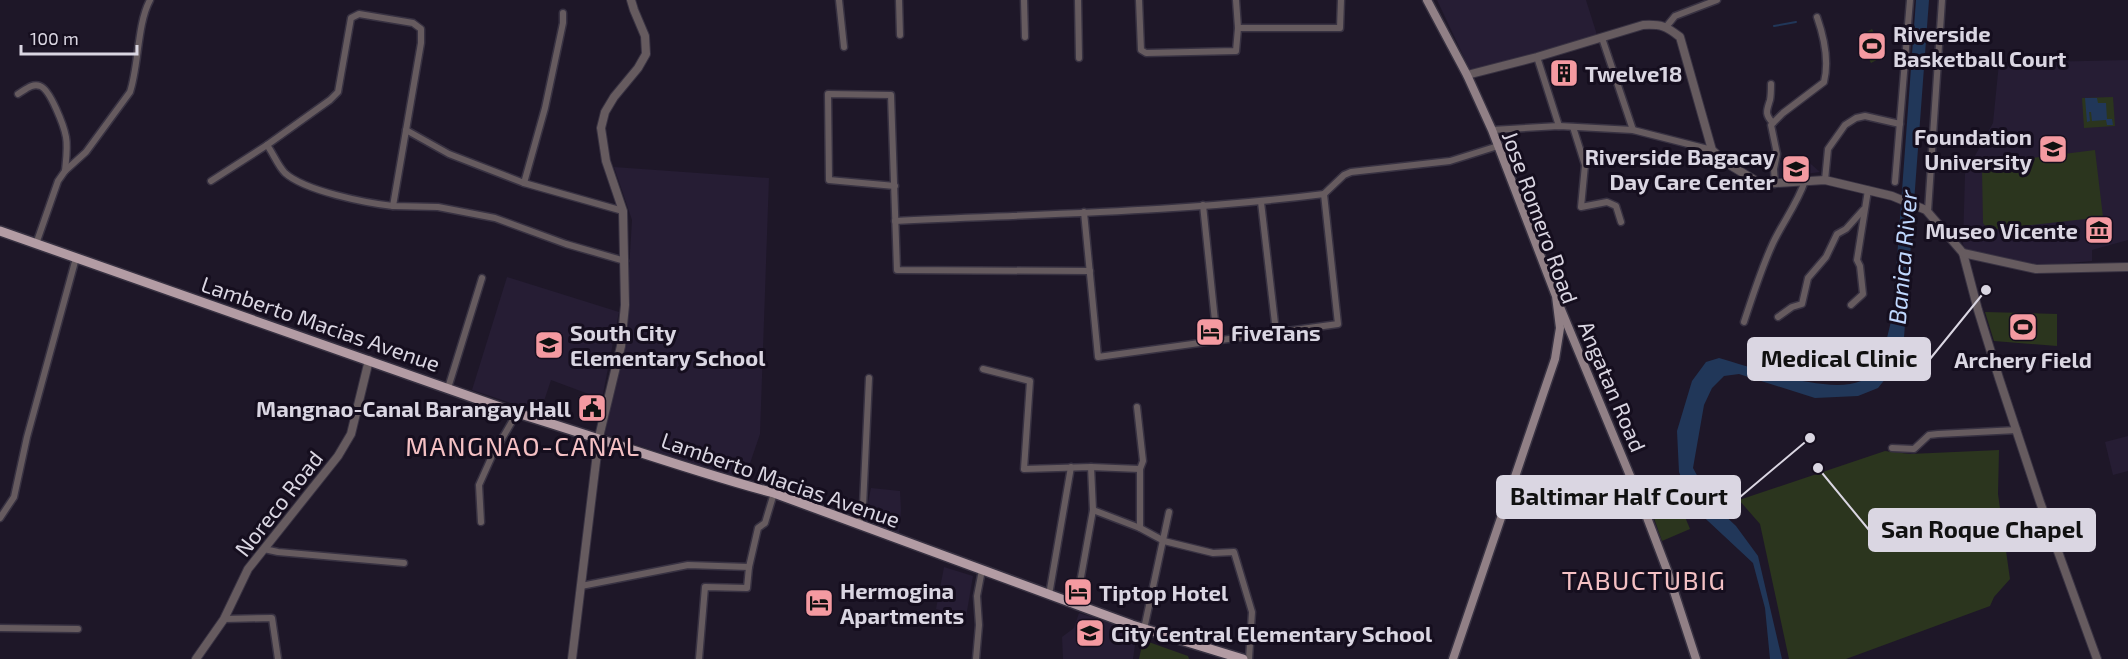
<svg xmlns="http://www.w3.org/2000/svg" width="2128" height="659" font-family="'Exo 2',sans-serif">
<rect width="100%" height="100%" fill="#1e1728"/>
<g fill="#261d34">
<path d="M1437 0H1586L1597 35 1471 72Z"/>
<path d="M2128 60V240L2092 250V261L2034 266 1966 250 1963 244 1965 174 1993 123 1999 63Z"/>
<path d="M1804 158 1820 172 1777 178 1778 163Z"/>
<path d="M614 167 769 178 760 434 744 481 605 434 625 337 632 220Z"/>
<path d="M507 277 619 312 602 399 551 380 540 413 472 390Z"/>
<path d="M2128 436V471L2113 475 2105 442Z"/>
<path d="M871 488 900 491 901 510 899 535 866 525V512Z"/>
<path d="M944 567 973 576 966 617 936 609Z"/>
<path d="M1079 613 1137 632 1133 659H1063L1062 637 1074 628Z"/>
</g>
<g fill="#2b351e">
<path d="M1872 29 1886 55 1871 63 1858 37Z"/>
<path d="M2113 97 2115 126 2084 128 2082 98Z"/>
<path d="M2095 150 2103 217 1988 230 1983 223 1982 170 1989 158 2017 155 2024 159Z"/>
<path d="M1985 312 2057 314V346L1994 341Z"/>
<path d="M1999 450 1998 494 2010 579 1994 597 1990 606 1846 659H1789L1760 524 1739 500 1885 451 1910 454Z"/>
<path d="M1676 495 1690 529 1662 541 1650 507Z"/>
<path d="M1143 640 1188 656 1189 659H1139Z"/>
</g>
<g fill="#213759">
<path d="M1916 0H1929L1903 351 1890 373 1878 388 1858 396 1815 398 1739 374 1724 376 1712 388 1704 405 1693 468 1705 490 1719 510 1736 526 1758 556 1782 659H1770L1765 608 1753 563 1693 507 1679 472 1677 431 1692 381 1706 362 1719 358C1754 368 1828 395 1861 381 1868 379 1875 372 1880 367L1893 313Z"/>
<path d="M2085 98H2097L2098 103H2106L2107 119H2112L2113 125H2107L2106 120 2092 121 2091 112H2089L2090 121 2087 122Z"/>
</g>
<g fill="none" stroke-linecap="round" stroke-linejoin="round">
<path stroke="#213759" stroke-width="2" d="M1774 26 1796 22"/>
<g stroke="#383242" stroke-width="9">
<g id="minor">
<path d="M839 0 844 47"/>
<path d="M899 0 900 35"/>
<path d="M1024 0 1025 37"/>
<path d="M1078 0 1079 58"/>
<path d="M1139 0 1141 50 1146 53 1236 51 1238 28 1236 0"/>
<path d="M1666 27 1675 16 1717 0"/>
<path d="M1238 28H1340L1341 0"/>
<path d="M1602 38 1633 130"/>
<path d="M1537 57 1559 126"/>
<path d="M1771 84C1771 89 1771 95 1770 100 1767 110 1764 114 1773 123"/>
<path d="M18 94C25 90 32 83 40 86 50 89 64 126 66 137 68 147 66 160 65 171"/>
<path d="M1573 127 1585 165 1581 207 1607 202 1616 206 1621 222"/>
<path d="M406 130 449 154 524 183 623 211"/>
<path d="M1492 130 1559 126 1633 130 1712 150"/>
<path d="M267 145C273 153 278 166 285 173 305 191 366 203 393 206"/>
<path d="M1825 180 1828 149 1845 125 1856 118 1865 116 1900 124"/>
<path d="M211 181 267 145 330 100 338 92 351 18 359 14 413 23 421 29V43L393 206 438 207 495 218 566 244 625 261"/>
<path d="M1895 182 1910 0"/>
<path d="M524 183 545 108 563 23V13"/>
<path d="M1775 184 1774 169 1777 154 1771 125 1783 113 1824 82C1829 62 1824 37 1817 17"/>
<path d="M895 186 829 180 828 94 891 95 897 270 1090 271"/>
<path d="M1324 194 1344 175 1351 172 1450 161 1498 146"/>
<path d="M1261 202 1276 332"/>
<path d="M1203 205 1217 340"/>
<path d="M1928 211 1942 0"/>
<path d="M895 221C1038 214 1182 212 1324 194L1338 324 1098 357 1084 212"/>
<path d="M36 244 58 181 65 171 86 152 130 92C139 65 137 24 150 0"/>
<path d="M1851 305 1863 294 1860 266 1857 260 1868 190"/>
<path d="M1778 317 1792 307 1802 304 1808 278 1826 257 1837 234 1846 229 1863 210"/>
<path d="M1744 322C1753 295 1761 269 1773 243 1783 222 1797 204 1805 181"/>
<path d="M983 369 1030 381 1024 469 1091 467 1140 469"/>
<path d="M448 388 482 278"/>
<path d="M1137 407 1143 461 1140 469V528"/>
<path d="M1892 448 1914 449 1929 435 1938 434 2017 430"/>
<path d="M1508 499C1515 501 1523 505 1530 506 1552 509 1617 500 1637 492"/>
<path d="M1093 510 1140 528 1164 541 1213 553 1234 552 1252 612 1249 659"/>
<path d="M0 518 14 497 27 437 76 258"/>
<path d="M481 522 479 485 492 456 517 413"/>
<path d="M859 525 863 506 869 378"/>
<path d="M264 549 278 552 404 563"/>
<path d="M581 586 688 565 749 567"/>
<path d="M1049 595 1071 467"/>
<path d="M1076 605 1093 510 1091 467"/>
<path d="M224 619 272 618 278 659"/>
<path d="M0 628 78 629"/>
<path d="M1144 629 1169 512"/>
<path d="M699 659 705 587 747 588 749 567 758 528 765 523 774 493"/>
<path d="M976 659 979 625 977 596 982 570"/>
</g>
</g>
<g stroke="#383242" stroke-width="10">
<g id="tertiary">
<path d="M1467 75 1537 57 1643 25C1661 24 1666 26 1680 37L1712 150 1725 162 1761 184 1825 180 1892 196 1926 210 1963 253 1978 310 1999 378 2040 502 2097 659"/>
<path d="M1963 253 2036 269 2128 267"/>
<path d="M196 659 224 619 248 569 338 456 351 434 369 360"/>
<path d="M572 659 599 437 621 346 625 305 623 211 606 161 601 128 605 112 614 97 638 68 646 54 645 36 634 10 631 0"/>
</g>
</g>
<g stroke="#383242" stroke-width="11">
<g id="secondary">
<path d="M1427 0 1467 75 1492 130 1556 296 1560 328 1555 359 1453 659"/>
<path d="M1560 307 1643 507 1667 570 1696 659"/>
</g>
</g>
<g stroke="#383242" stroke-width="12">
<path id="primary" d="M0 231 517 413C603 439 687 470 774 493L1132 625 1243 659"/>
</g>
<use href="#minor" stroke="#665b5f" stroke-width="6"/>
<use href="#tertiary" stroke="#665b5f" stroke-width="8"/>
<use href="#secondary" stroke="#918086" stroke-width="8"/>
<use href="#primary" stroke="#b39ca4" stroke-width="9"/>
</g>
<defs>
<g id="stadium-square" transform="scale(1.5)"><rect x="-9" y="-9" width="18" height="18" rx="4" fill="#f49aa1" stroke="#150e1e"/><path d="M0-5a6.5 5 0 1 0 0 10a6.5 5 0 1 0 0-10ZM-3.5-1.8h7v3.6h-7Z" fill="#111"/></g>
<g id="building-square" transform="scale(1.5)"><rect x="-9" y="-9" width="18" height="18" rx="4" fill="#f49aa1" stroke="#150e1e"/><path d="M-4-6H4V6H1V3H-1V6H-4ZM-2.5-4.3h1.7v1.8h-1.7ZM.8-4.3h1.7v1.8H.8ZM-2.5-1h1.7V.8h-1.7ZM.8-1h1.7V.8H.8Z" fill="#111"/></g>
<g id="university-square" transform="scale(1.5)"><rect x="-9" y="-9" width="18" height="18" rx="4" fill="#f49aa1" stroke="#150e1e"/><path d="M0-5L7-2L0 1L-7-2ZM-4 1L0 2.5L4 1V4Q0 6-4 4Z" fill="#111"/></g>
<g id="school-square" transform="scale(1.5)"><rect x="-9" y="-9" width="18" height="18" rx="4" fill="#f49aa1" stroke="#150e1e"/><path d="M0-5L7-2L0 1L-7-2ZM-4 1L0 2.5L4 1V4Q0 6-4 4Z" fill="#111"/></g>
<g id="museum-square" transform="scale(1.5)"><rect x="-9" y="-9" width="18" height="18" rx="4" fill="#f49aa1" stroke="#150e1e"/><path d="M0-6L6-3V-2H-6V-3ZM-5-1h2V3h-2ZM-1-1h2V3h-2ZM3-1h2V3H3ZM-6 4H6V6H-6Z" fill="#111"/></g>
<g id="hotel-square" transform="scale(1.5)"><rect x="-9" y="-9" width="18" height="18" rx="4" fill="#f49aa1" stroke="#150e1e"/><path d="M-6-4.5h1.5V1H6V5H4.5V3h-9V5H-6ZM-4 0a1.8 1.8 0 1 1 3.6 0ZM.5 0V-2.5h3Q6-2.5 6 0Z" fill="#111"/></g>
<g id="civic-square" transform="scale(1.5)"><rect x="-9" y="-9" width="18" height="18" rx="4" fill="#f49aa1" stroke="#150e1e"/><path d="M-.6-6.5H3V-4.5H.6V-3L4-1V1h2V6H-6V1h2V-1L-.6-3ZM-1.2 2.5V6h2.4V2.5Z" fill="#111"/></g>
</defs>
<g fill-rule="evenodd">
<use href="#stadium-square" x="1872" y="46"/>
<use href="#building-square" x="1564" y="73"/>
<use href="#university-square" x="2053" y="149"/>
<use href="#school-square" x="1796" y="169"/>
<use href="#museum-square" x="2099" y="230"/>
<use href="#stadium-square" x="2023" y="327"/>
<use href="#hotel-square" x="1210" y="332"/>
<use href="#school-square" x="549" y="345"/>
<use href="#civic-square" x="592" y="408"/>
<use href="#hotel-square" x="1078" y="592"/>
<use href="#hotel-square" x="819" y="603"/>
<use href="#school-square" x="1090" y="633"/>
</g>
<g text-anchor="middle" dominant-baseline="central" stroke-width="6" stroke-linejoin="round" paint-order="stroke">
<g font-size="22" font-weight="bold" fill="#dad6e2" stroke="#150e1e" text-anchor="start">
<text x="1893" y="33">Riverside<tspan x="1893" dy="25">Basketball Court</tspan></text>
<text x="1585" y="73">Twelve18</text>
<text x="2032" y="136" text-anchor="end">Foundation<tspan x="2032" dy="25">University</tspan></text>
<text x="1775" y="156" text-anchor="end">Riverside Bagacay<tspan x="1775" dy="25">Day Care Center</tspan></text>
<text x="2078" y="230" text-anchor="end">Museo Vicente</text>
<text x="570" y="332">South City<tspan x="570" dy="25">Elementary School</tspan></text>
<text x="1231" y="332">FiveTans</text>
<text x="2023" y="359" text-anchor="middle">Archery Field</text>
<text x="571" y="408" text-anchor="end">Mangnao-Canal Barangay Hall</text>
<text x="840" y="590">Hermogina<tspan x="840" dy="25">Apartments</tspan></text>
<text x="1099" y="592">Tiptop Hotel</text>
<text x="1111" y="633">City Central Elementary School</text>
</g>
<g font-size="22" fill="#dad6e2" stroke="#150e1e">
<text transform="translate(1541 217) rotate(70)">Jose Romero Road</text>
<text transform="translate(321 323) rotate(19)">Lamberto Macias Avenue</text>
<text transform="translate(1613 386) rotate(67)">Angatan Road</text>
<text transform="translate(781 479) rotate(19)">Lamberto Macias Avenue</text>
<text transform="translate(278 503) rotate(-52)">Noreco Road</text>
</g>
<g font-size="24" font-style="italic" fill="#c0d8fe" stroke="#150e1e">
<text transform="translate(1902 257) rotate(-85)">Banica River</text>
</g>
<g font-size="26" letter-spacing="1.5" fill="#f5c1c4" stroke="#150e1e">
<text x="523" y="445">MANGNAO-CANAL</text>
<text x="1644" y="579">TABUCTUBIG</text>
</g>
</g>
<path fill="none" stroke="#dad6e2" stroke-width="2" d="M1986 290L1930 359M1810 438L1740 497M1818 468L1869 530"/>
<g fill="#dad6e2" stroke="#150e1e" stroke-width="2">
<circle cx="1986" cy="290" r="6"/>
<circle cx="1810" cy="438" r="6"/>
<circle cx="1818" cy="468" r="6"/>
</g>
<g fill="#dad6e2" stroke="#dad6e2" stroke-width="2">
<rect x="1748" y="338" width="182" height="42" rx="6"/>
<rect x="1497" y="476" width="243" height="42" rx="6"/>
<rect x="1869" y="509" width="226" height="42" rx="6"/>
</g>
<g font-size="24" text-anchor="middle" font-weight="bold" fill="#111">
<text x="1839" y="367">Medical Clinic</text>
<text x="1619" y="505">Baltimar Half Court</text>
<text x="1982" y="538">San Roque Chapel</text>
</g>
<path d="M21 45v9h116v-9" fill="none" stroke="#dad6e2" stroke-width="3"/>
<text x="30" y="45" font-size="18" fill="#dad6e2" stroke="#150e1e" stroke-width="4.5" paint-order="stroke">100 m</text>
</svg>
